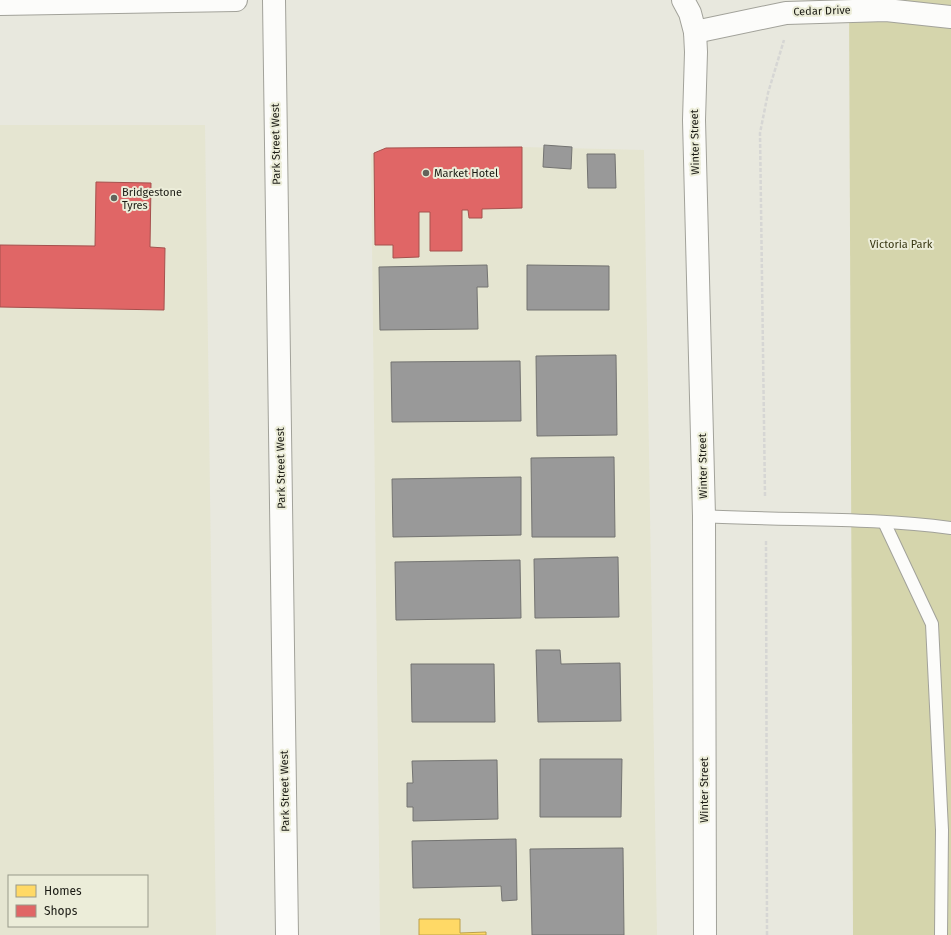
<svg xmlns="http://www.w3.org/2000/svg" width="951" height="935" font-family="'Fira Sans',sans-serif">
<rect width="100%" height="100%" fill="#e8e8de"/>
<g fill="#e5e5d1" fill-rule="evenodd">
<path d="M0 125H205L216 935H0ZM9 876H147V926H9Z"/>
<path d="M522 147 644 150 657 935H380L371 154 386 148Z"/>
</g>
<path fill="#d5d5ac" d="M849 0H951V935H853Z"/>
<path fill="#ffd966" stroke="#bba04d" d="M419 919H460V933L486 932V935H419Z"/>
<g fill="#e06666" stroke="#a5504d">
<path d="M522 147V208L482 209V218H469L468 210H462V251H430V212H419V257L393 258V245H375L374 153 386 148Z"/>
<path d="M96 182 151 183 150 247 165 248 164 310 0 307V245L95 246Z"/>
</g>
<g fill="#999" stroke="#737371">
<path d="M544 145 572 147 571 169 543 167Z"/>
<path d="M587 154H615L616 188H588Z"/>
<path d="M487 265 488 287H477L478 329 380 330 379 267Z"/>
<path d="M527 265 609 266V310H527Z"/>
<path d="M616 355 617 435 537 436 536 356Z"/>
<path d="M520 361 521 421 392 422 391 362Z"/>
<path d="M614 457 615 537H532L531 458Z"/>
<path d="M521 477V535L393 537 392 479Z"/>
<path d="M618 557 619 617 535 618 534 559Z"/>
<path d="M520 560 521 618 396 620 395 562Z"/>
<path d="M536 650H560L561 664 620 663 621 721 538 722Z"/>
<path d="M411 664H494L495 722H412Z"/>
<path d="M540 759H622L621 817H540Z"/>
<path d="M497 760 498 819 413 821V807H407V783H413L412 761Z"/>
<path d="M516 839 517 900 502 901 501 886 413 888 412 841Z"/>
<path d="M623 848 624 935H532L530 849Z"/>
</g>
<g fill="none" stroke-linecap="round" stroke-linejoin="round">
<g stroke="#a2a29a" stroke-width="14">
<g id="service">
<path d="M704 516C786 521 869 517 951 528"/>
<path d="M884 522 932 624 942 830 941 935"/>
</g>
</g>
<g stroke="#a2a29a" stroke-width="24">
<g id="minor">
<path d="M274 0 287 935"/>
<path d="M683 0 690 13 695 32 696 52 694 120 704 516 705 935"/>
<path d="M695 32 786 13 886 10 951 17"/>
</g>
</g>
<g stroke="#a2a29a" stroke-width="24">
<path id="secondary" d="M0 4 236 0"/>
</g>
<g stroke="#d6d6d4" stroke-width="2.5" stroke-dasharray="4 2" stroke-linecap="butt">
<path d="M765 496 760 133 768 93 784 40"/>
<path d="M766 541 767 935"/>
</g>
<use href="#service" stroke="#fcfcfa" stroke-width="12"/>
<use href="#minor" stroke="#fcfcfa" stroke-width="22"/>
<use href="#secondary" stroke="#fcfcfa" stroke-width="22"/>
</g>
<g fill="#63635b" stroke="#ecedd9" stroke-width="1.5">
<circle cx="426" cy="173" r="4"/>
<circle cx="114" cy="198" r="4"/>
</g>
<g text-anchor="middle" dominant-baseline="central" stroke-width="4" stroke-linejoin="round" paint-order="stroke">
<g font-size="11" fill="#1b1b14" stroke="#ecedd9">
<text transform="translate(822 11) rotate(-2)">Cedar Drive</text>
<text transform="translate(695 142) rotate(-91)">Winter Street</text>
<text transform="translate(276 144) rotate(-91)">Park Street West</text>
<text transform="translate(703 466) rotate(-91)">Winter Street</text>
<text transform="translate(281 468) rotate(-91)">Park Street West</text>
<text transform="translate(704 790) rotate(-90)">Winter Street</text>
<text transform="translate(285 791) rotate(-91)">Park Street West</text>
</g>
<g font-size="11" fill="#1b1b14" stroke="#ecedd9" text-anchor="start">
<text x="434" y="173">Market Hotel</text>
<text x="122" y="192">Bridgestone<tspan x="122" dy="13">Tyres</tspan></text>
</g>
<g font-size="11" fill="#363511" stroke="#ecedd9">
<text x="901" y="244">Victoria Park</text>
</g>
</g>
<rect x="8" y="875" width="140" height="52" fill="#ecedd9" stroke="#98998a"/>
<rect x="16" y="885" width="20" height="12" fill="#ffd966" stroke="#98998a"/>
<text x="44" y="895" font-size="12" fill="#1b1b14">Homes</text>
<rect x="16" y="905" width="20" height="12" fill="#e06666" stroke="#98998a"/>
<text x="44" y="915" font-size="12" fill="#1b1b14">Shops</text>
</svg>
